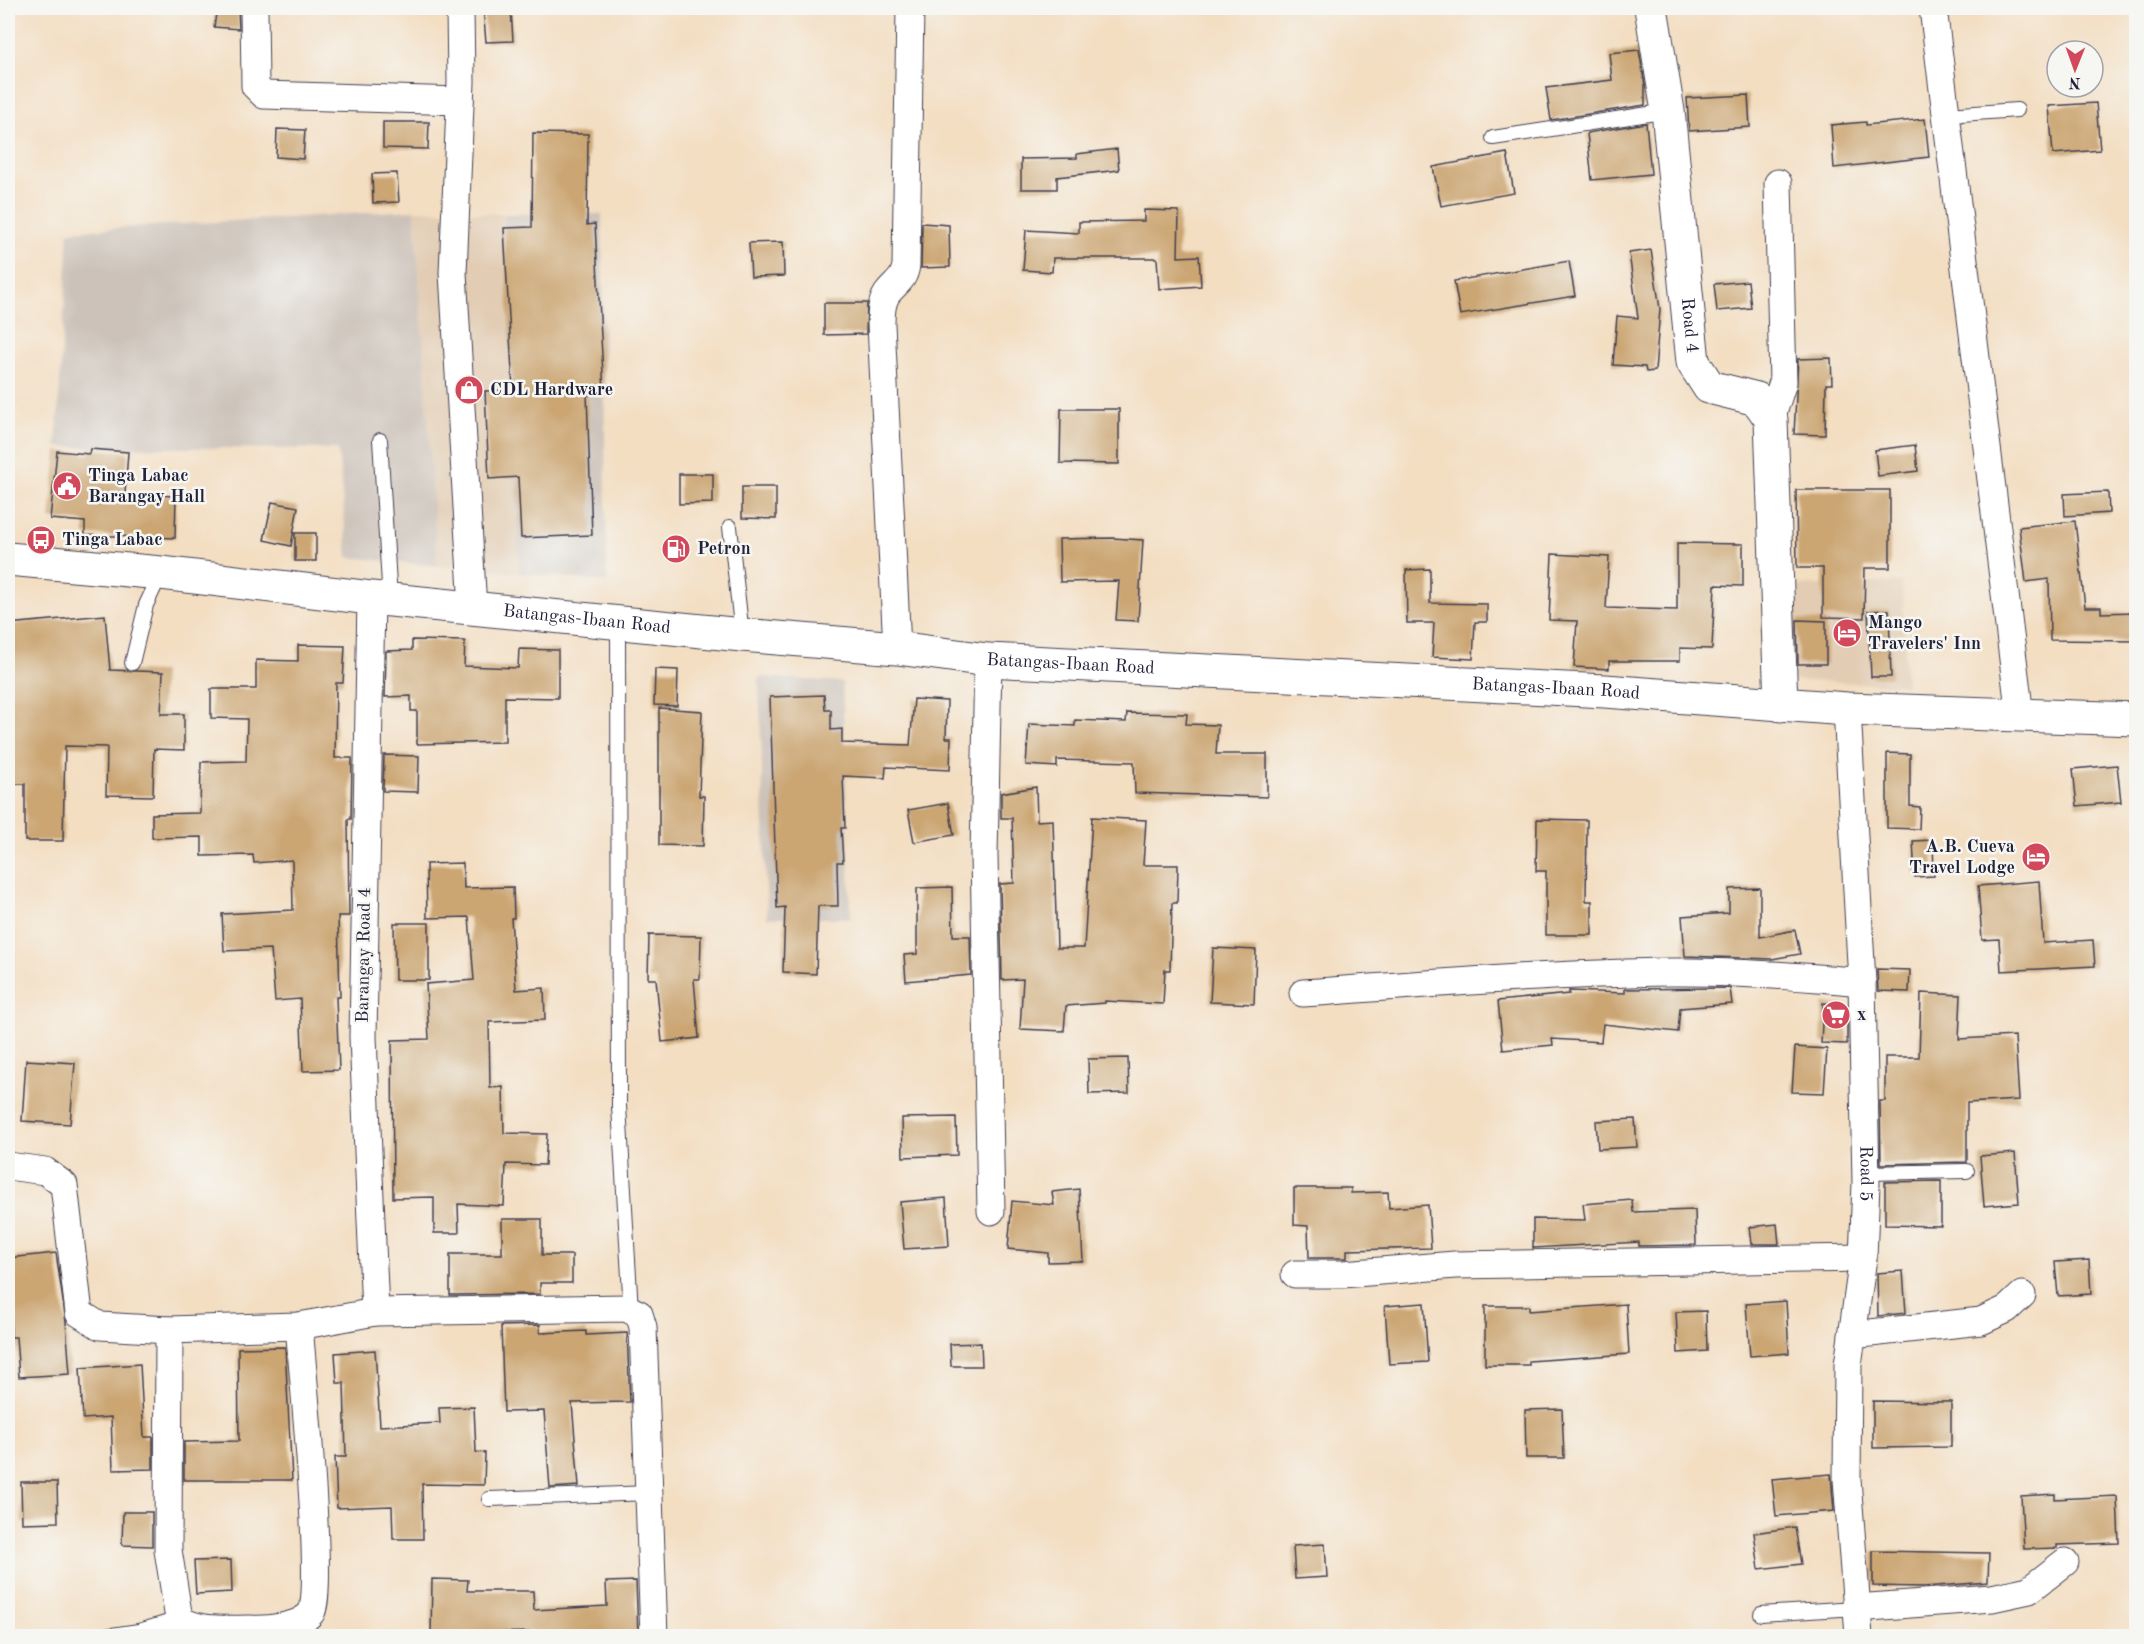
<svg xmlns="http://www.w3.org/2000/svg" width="2144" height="1644" font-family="'Old Standard TT',serif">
<rect width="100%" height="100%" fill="#f6f6f2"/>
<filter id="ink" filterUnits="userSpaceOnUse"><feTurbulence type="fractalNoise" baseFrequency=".0167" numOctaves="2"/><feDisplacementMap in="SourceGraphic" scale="12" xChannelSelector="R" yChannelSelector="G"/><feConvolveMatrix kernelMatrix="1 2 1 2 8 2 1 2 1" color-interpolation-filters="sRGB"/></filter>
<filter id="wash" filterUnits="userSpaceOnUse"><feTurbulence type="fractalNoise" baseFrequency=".008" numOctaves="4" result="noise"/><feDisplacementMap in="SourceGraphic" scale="24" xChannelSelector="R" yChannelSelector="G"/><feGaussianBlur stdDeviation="1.35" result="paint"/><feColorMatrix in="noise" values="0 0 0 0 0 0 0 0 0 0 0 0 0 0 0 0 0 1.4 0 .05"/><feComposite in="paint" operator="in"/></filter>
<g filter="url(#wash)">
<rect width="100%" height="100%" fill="#f3dec2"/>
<g fill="#e2ccb3">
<path d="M415 210 504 214 519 573 437 566Z"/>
<path d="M1902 582 1906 685 1792 680 1787 586Z"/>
</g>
<g fill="#ccc2b9">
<path d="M415 210 437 566 348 557 338 449 56 447 69 231Z"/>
<path d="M504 214H602L607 582 519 573Z"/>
<path d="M759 677 842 682 851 918H767Z"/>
</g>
<g id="blocks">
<g fill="#cba572">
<path d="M217 8H238L239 29 214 27Z"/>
<path d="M483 8H511L513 41 486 42Z"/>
<path d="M1639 50 1645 85V105L1551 120 1546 88 1612 80 1609 53Z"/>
<path d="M1748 95 1750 127 1689 131 1687 98Z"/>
<path d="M2096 103 2100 150 2053 154 2049 106Z"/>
<path d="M1925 119 1929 157 1834 168 1831 125 1866 122V125Z"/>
<path d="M383 122H429L428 149 383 148Z"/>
<path d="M1646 123 1651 174 1592 180 1587 133Z"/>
<path d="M277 129 305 130 303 159 276 157Z"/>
<path d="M533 133 588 134 587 225 595 224 604 393 587 395 592 535 521 538 518 477 489 479 485 391 513 390 504 228 532 227Z"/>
<path d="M1117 149 1119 170 1057 177V189H1021V159L1077 158V154Z"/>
<path d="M1507 153 1514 193 1441 206 1433 167Z"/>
<path d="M397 173 399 202 373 203 372 174Z"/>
<path d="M1144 210 1179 211 1178 257 1199 256 1201 286 1159 289 1157 258H1053L1052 272 1023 270 1026 230 1079 233V222L1144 221Z"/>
<path d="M922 223 949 225 950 267 921 268Z"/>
<path d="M783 242 784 276 751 277 749 243Z"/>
<path d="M1651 250 1660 309 1655 371 1646 372 1645 367 1613 365 1617 316 1638 318 1629 253Z"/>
<path d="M1569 261 1575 296 1460 315 1454 281Z"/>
<path d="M1748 281 1751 308 1717 311 1714 284Z"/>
<path d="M824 303H867L866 334 824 335Z"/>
<path d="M1831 358 1832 384H1826L1825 435 1794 434 1798 359Z"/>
<path d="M1061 409H1119V464L1060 463Z"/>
<path d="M1915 445 1918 471 1878 476 1875 450Z"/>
<path d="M90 449 128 452 125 494 176 496 175 538 85 535V522L50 519 57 451 89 454Z"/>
<path d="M679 474H713V503L679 504Z"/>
<path d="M742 487H776V519L742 518Z"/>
<path d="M1796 490H1890V568H1865L1864 618 1823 617V568H1797Z"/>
<path d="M2108 492 2109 513 2065 516 2064 494Z"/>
<path d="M272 502 298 507 291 546 264 540Z"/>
<path d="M2075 521 2085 607H2101V613L2136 612V641L2050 640 2049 579 2026 582 2019 527Z"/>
<rect x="295" y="533" width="21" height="28"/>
<path d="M1112 538 1143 540 1138 621 1116 620 1119 581 1060 582 1059 539Z"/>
<path d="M1677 543 1743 544V586L1715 585 1712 649 1680 648V661H1609V669L1574 667 1577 621 1549 620 1552 554 1609 557 1606 608 1677 610Z"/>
<path d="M1430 569V603L1487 604V622H1475L1473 659 1432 657 1434 623H1407L1406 570Z"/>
<path d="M1889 610 1891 677H1871L1868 611Z"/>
<path d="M105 615 110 670 163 672 161 714H184V750L154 749 153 796 106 795 107 747 65 746 63 841H25V784H8V624Z"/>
<path d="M1797 620 1826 621V664H1798Z"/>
<path d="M412 640 465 641 464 666 518 668 519 649 558 650V698L505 697V742L417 744V711H411V696L385 697 386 651 412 650Z"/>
<path d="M298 645 345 646 343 683H336L335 758H352L351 819H348L349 916H338L340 997H336L339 1070 303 1071 300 999 275 1001 271 949 224 951 222 914 293 910 292 860 254 863 253 855 202 856V837L152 838V814L200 813 201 762 246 761 247 719 211 718V689H256V660L298 661Z"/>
<path d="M655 669 678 670 677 706 654 705Z"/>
<path d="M824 695 825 710H831V730L842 729V743L910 745 914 699 947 701 946 738H951L950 770 886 767 885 778 843 776 845 828H841L843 862H837L838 906H818L816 974 783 972 785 907 777 908 770 697Z"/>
<path d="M659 708 702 711 699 796H704L703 846 659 845Z"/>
<path d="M1127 713 1187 714 1186 724 1218 725 1216 754H1267V797L1135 793 1134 762 1057 760V767L1026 765 1029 724 1075 726V720L1126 722Z"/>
<path d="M1887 753 1910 754V806L1920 807 1919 829 1887 828Z"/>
<path d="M384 755 419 756 418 792 383 791Z"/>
<path d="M2117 765 2121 802 2077 806 2073 769Z"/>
<path d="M1036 787 1037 821 1053 820 1057 948H1084L1092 817 1146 820 1143 865H1178L1177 903H1172L1170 970H1165L1163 1004 1105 1001V1003L1066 1006 1064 1031 1020 1029 1023 979 1002 980 1000 884 1014 883 1012 818H1001V793Z"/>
<path d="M948 803 954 835 914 842 908 810Z"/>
<path d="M1537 819 1587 820 1586 901H1592V935H1546V871H1536Z"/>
<path d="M1933 840 1934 876 1915 877 1913 841Z"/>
<path d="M463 863 464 888 513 887 514 918H511L516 990 544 988 545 1020 489 1022 490 1088 503 1087 504 1133 547 1134 545 1165 506 1164 504 1206 458 1204 459 1233H434V1197L393 1198 392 1040 429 1039 426 984 474 980 469 917 427 918 426 864Z"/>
<path d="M2039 881 2043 943 2093 940 2095 966 2001 971 1999 939 1982 940 1978 886Z"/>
<path d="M952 887 953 936H970L971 975 906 981 904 955 917 954V888Z"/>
<path d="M1760 888V937L1795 930 1800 954 1772 959 1685 956 1682 916 1729 913V889Z"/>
<path d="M394 923H429V980H395Z"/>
<path d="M649 935 701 936 700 979H694L699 1038 662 1042 656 979H648Z"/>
<path d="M1213 948 1256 950 1254 1004 1210 1002Z"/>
<path d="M1877 969 1910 970 1909 992 1878 991Z"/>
<path d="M1730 988 1732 1004 1680 1008 1678 1032 1603 1024 1601 1042 1552 1039 1553 1045 1503 1050 1498 1001 1569 994V991L1625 993V989Z"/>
<path d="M1921 993 1961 995 1959 1039 2015 1036 2019 1100 1967 1103V1162L1881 1164 1880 1101H1885V1057H1919Z"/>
<path d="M1823 1003 1847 1005V1044L1821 1043Z"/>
<path d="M1795 1047 1827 1049 1824 1093 1792 1092Z"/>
<path d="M1128 1058 1129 1093 1089 1094 1088 1059Z"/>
<path d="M26 1060 75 1063 70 1124 22 1121Z"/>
<path d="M956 1117 957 1155 903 1157 902 1118Z"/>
<path d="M1635 1119 1637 1147 1598 1149 1596 1121Z"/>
<path d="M2015 1153 2019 1203 1984 1206 1980 1156Z"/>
<path d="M1941 1181V1226L1885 1225V1182Z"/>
<path d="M1294 1188H1351V1193L1388 1192 1389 1208 1428 1205 1431 1248 1347 1250V1258H1309L1308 1226 1294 1225Z"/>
<path d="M1079 1189 1083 1261 1048 1262V1253L1008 1249 1012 1201 1054 1205 1052 1192Z"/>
<path d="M946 1198 949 1246 904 1249 900 1202Z"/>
<path d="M1632 1200 1633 1212 1695 1210 1696 1245 1639 1246V1242L1533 1248V1219L1585 1220 1583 1204Z"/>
<path d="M502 1219H542V1255H572V1283H540V1294L450 1295V1254H502Z"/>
<path d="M1777 1224 1779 1244H1752L1750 1227Z"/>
<path d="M56 1253 66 1322 70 1374 19 1377 16 1337H11L8 1258Z"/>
<path d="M2089 1260 2091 1294 2058 1296 2055 1262Z"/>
<path d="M1903 1271 1906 1313 1878 1316 1877 1273Z"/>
<path d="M1786 1301 1789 1353 1750 1356 1746 1304Z"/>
<path d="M1424 1303 1428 1362 1389 1364 1385 1306Z"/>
<path d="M1626 1304 1629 1354 1529 1361V1365H1485V1306H1529V1311Z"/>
<path d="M1706 1311 1707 1351 1678 1353 1676 1312Z"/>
<path d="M540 1325V1333L586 1331V1335L627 1333 630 1402 572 1403 579 1486 550 1488 544 1411 504 1412 501 1326Z"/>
<path d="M981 1343 982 1366H951L950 1344Z"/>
<path d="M285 1347 292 1480H184V1442L239 1441 238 1348Z"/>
<path d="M375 1350 380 1426 440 1423 439 1408 474 1407 476 1452 485 1453 484 1485 422 1484 423 1539H393L392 1506 337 1508 335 1457H346L344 1383H337L335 1353Z"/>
<path d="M140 1364 144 1437H153V1469L113 1470 111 1417 83 1419 80 1368Z"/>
<path d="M1873 1401 1951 1402V1447L1873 1448Z"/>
<path d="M1562 1409 1564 1458H1526L1525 1410Z"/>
<path d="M1831 1474 1834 1511 1776 1516 1772 1479Z"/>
<path d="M21 1482H57L58 1522 22 1523Z"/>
<path d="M2055 1494V1499L2117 1496 2119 1543 2057 1545V1548L2024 1549 2021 1496Z"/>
<path d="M123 1512H152V1546L122 1545Z"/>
<path d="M1795 1527 1801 1564 1759 1569 1754 1533Z"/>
<path d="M1325 1544 1327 1577 1295 1579 1293 1546Z"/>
<path d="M1873 1551 1989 1553 1988 1582 1923 1587 1873 1586Z"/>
<path d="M231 1560 232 1592 196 1594 194 1561Z"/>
<path d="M432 1579 468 1580 467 1591H533L534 1610 607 1606 606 1582 636 1581 638 1636H546V1632L466 1633V1636H431Z"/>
</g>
</g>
</g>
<g filter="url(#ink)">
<use href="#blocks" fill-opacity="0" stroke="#413e4f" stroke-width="1.5"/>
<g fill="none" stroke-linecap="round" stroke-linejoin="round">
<g stroke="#413e4f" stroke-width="16">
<g id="service">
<path d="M1947 115 2017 110"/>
<path d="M1493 138 1668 111"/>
<path d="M380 440 390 600"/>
<path d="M730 527 742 635"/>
<path d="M618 622 619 1106 631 1311"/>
<path d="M132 663 146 605 161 573"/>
<path d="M1866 1173 1967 1171"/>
<path d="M489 1499 650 1493"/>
<path d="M1761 1614 1856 1608"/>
<path d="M105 1636 139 1631 179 1619"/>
</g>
</g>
<g stroke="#413e4f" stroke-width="29">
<g id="minor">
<path d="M254 8 255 86 264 95 460 101"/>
<path d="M460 8 461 82 453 273 473 608"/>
<path d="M1933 8 2020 716"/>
<path d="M1771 419 1783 382 1778 183"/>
<path d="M371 598 363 1037 375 1312"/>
<path d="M897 648 881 324C881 314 881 303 887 294 895 283 904 281 906 265L910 8"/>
<path d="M988 660 984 855 991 1211"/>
<path id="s1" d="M1847 709 1862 982 1866 1183 1863 1258 1848 1365 1847 1479 1859 1636"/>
<path d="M1303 993C1425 984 1548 974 1671 972 1735 971 1798 976 1862 982"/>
<path d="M8 1166 45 1171 64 1185 79 1313 100 1326 169 1330 299 1326 375 1312 626 1308 639 1314 643 1327 654 1636"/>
<path d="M1295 1274H1343L1455 1265 1863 1258"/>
<path d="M169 1330 168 1550 179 1619C198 1632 227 1629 250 1629 267 1630 300 1627 311 1613 325 1595 302 1364 299 1326"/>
<path d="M1852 1335 1981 1321 2007 1309 2022 1295"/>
<path d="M1856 1608 1992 1598 2029 1590 2065 1562"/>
</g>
</g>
<g stroke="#413e4f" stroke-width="35">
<g id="tertiary">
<path id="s2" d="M1651 8 1668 111 1693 362 1709 387 1757 399 1771 419 1781 705"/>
</g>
</g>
<g stroke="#413e4f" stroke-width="35">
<g id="primary">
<path id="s3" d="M8 559 161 573 371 598 742 635 897 648 988 660 1605 691 1847 709 2136 719"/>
</g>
</g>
<use href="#service" stroke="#fff" stroke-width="14"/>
<use href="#minor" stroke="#fff" stroke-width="27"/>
<use href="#tertiary" stroke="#fff" stroke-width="33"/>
<use href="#primary" stroke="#fff" stroke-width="33"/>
</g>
</g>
<defs>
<g id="shop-disc" transform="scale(1.5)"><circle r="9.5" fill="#d1495b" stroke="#f6f6f2"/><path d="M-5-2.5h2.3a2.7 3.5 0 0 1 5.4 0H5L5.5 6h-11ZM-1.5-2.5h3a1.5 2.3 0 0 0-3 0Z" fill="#fff"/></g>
<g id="civic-disc" transform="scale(1.5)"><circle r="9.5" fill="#d1495b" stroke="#f6f6f2"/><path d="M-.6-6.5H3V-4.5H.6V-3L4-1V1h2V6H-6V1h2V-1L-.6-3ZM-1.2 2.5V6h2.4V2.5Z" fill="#fff"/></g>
<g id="bus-disc" transform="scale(1.5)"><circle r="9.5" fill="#d1495b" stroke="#f6f6f2"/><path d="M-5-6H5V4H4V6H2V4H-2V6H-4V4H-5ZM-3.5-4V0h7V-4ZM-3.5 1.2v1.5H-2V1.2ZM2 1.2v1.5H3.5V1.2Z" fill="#fff"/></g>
<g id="fuel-disc" transform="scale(1.5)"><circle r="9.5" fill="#d1495b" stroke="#f6f6f2"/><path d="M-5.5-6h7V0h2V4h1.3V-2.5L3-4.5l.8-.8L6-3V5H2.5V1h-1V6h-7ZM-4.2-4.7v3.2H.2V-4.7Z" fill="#fff"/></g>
<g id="hotel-disc" transform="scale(1.5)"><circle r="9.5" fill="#d1495b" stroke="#f6f6f2"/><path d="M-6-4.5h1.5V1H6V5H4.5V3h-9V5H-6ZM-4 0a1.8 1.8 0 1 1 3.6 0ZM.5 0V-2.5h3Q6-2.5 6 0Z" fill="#fff"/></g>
<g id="supermarket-disc" transform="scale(1.5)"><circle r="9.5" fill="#d1495b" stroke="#f6f6f2"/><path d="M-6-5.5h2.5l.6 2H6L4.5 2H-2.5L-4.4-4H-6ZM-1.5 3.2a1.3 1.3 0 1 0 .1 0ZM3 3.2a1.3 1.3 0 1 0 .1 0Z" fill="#fff"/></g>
</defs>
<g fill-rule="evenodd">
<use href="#shop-disc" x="469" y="390"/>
<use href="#civic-disc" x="67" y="486"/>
<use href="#bus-disc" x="41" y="540"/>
<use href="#fuel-disc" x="676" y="549"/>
<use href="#hotel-disc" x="1847" y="633"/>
<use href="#hotel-disc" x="2036" y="857"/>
<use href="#supermarket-disc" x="1836" y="1015"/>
</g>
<g text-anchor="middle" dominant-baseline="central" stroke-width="5" stroke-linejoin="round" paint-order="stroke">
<g font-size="18" fill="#22223b" stroke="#f6f6f2">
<text stroke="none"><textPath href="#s2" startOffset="320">Road 4</textPath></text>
<text stroke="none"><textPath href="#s3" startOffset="582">Batangas-Ibaan Road</textPath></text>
<text stroke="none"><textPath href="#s3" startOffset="1068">Batangas-Ibaan Road</textPath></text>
<text stroke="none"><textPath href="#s3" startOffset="1554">Batangas-Ibaan Road</textPath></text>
<text transform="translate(364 955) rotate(-89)">Barangay Road 4</text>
<text stroke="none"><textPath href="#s1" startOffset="465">Road 5</textPath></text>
</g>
<g font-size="18" font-weight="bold" fill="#22223b" stroke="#f6f6f2" text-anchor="start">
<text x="490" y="390">CDL Hardware</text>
<text x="88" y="476">Tinga Labac<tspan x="88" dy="21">Barangay Hall</tspan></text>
<text x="62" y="540">Tinga Labac</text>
<text x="697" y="549">Petron</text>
<text x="1868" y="623">Mango<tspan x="1868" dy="21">Travelers' Inn</tspan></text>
<text x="2015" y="847" text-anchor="end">A.B. Cueva<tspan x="2015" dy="21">Travel Lodge</tspan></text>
<text x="1857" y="1015">x</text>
</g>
</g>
<rect width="2144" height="1644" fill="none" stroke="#f6f6f2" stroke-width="30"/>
<g transform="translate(2075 69) rotate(181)"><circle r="28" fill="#f6f6f2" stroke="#a1a1a9" stroke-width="1.5"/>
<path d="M0-4.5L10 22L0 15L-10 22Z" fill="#d1495b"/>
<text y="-9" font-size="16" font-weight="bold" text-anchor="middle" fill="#22223b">N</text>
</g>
</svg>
